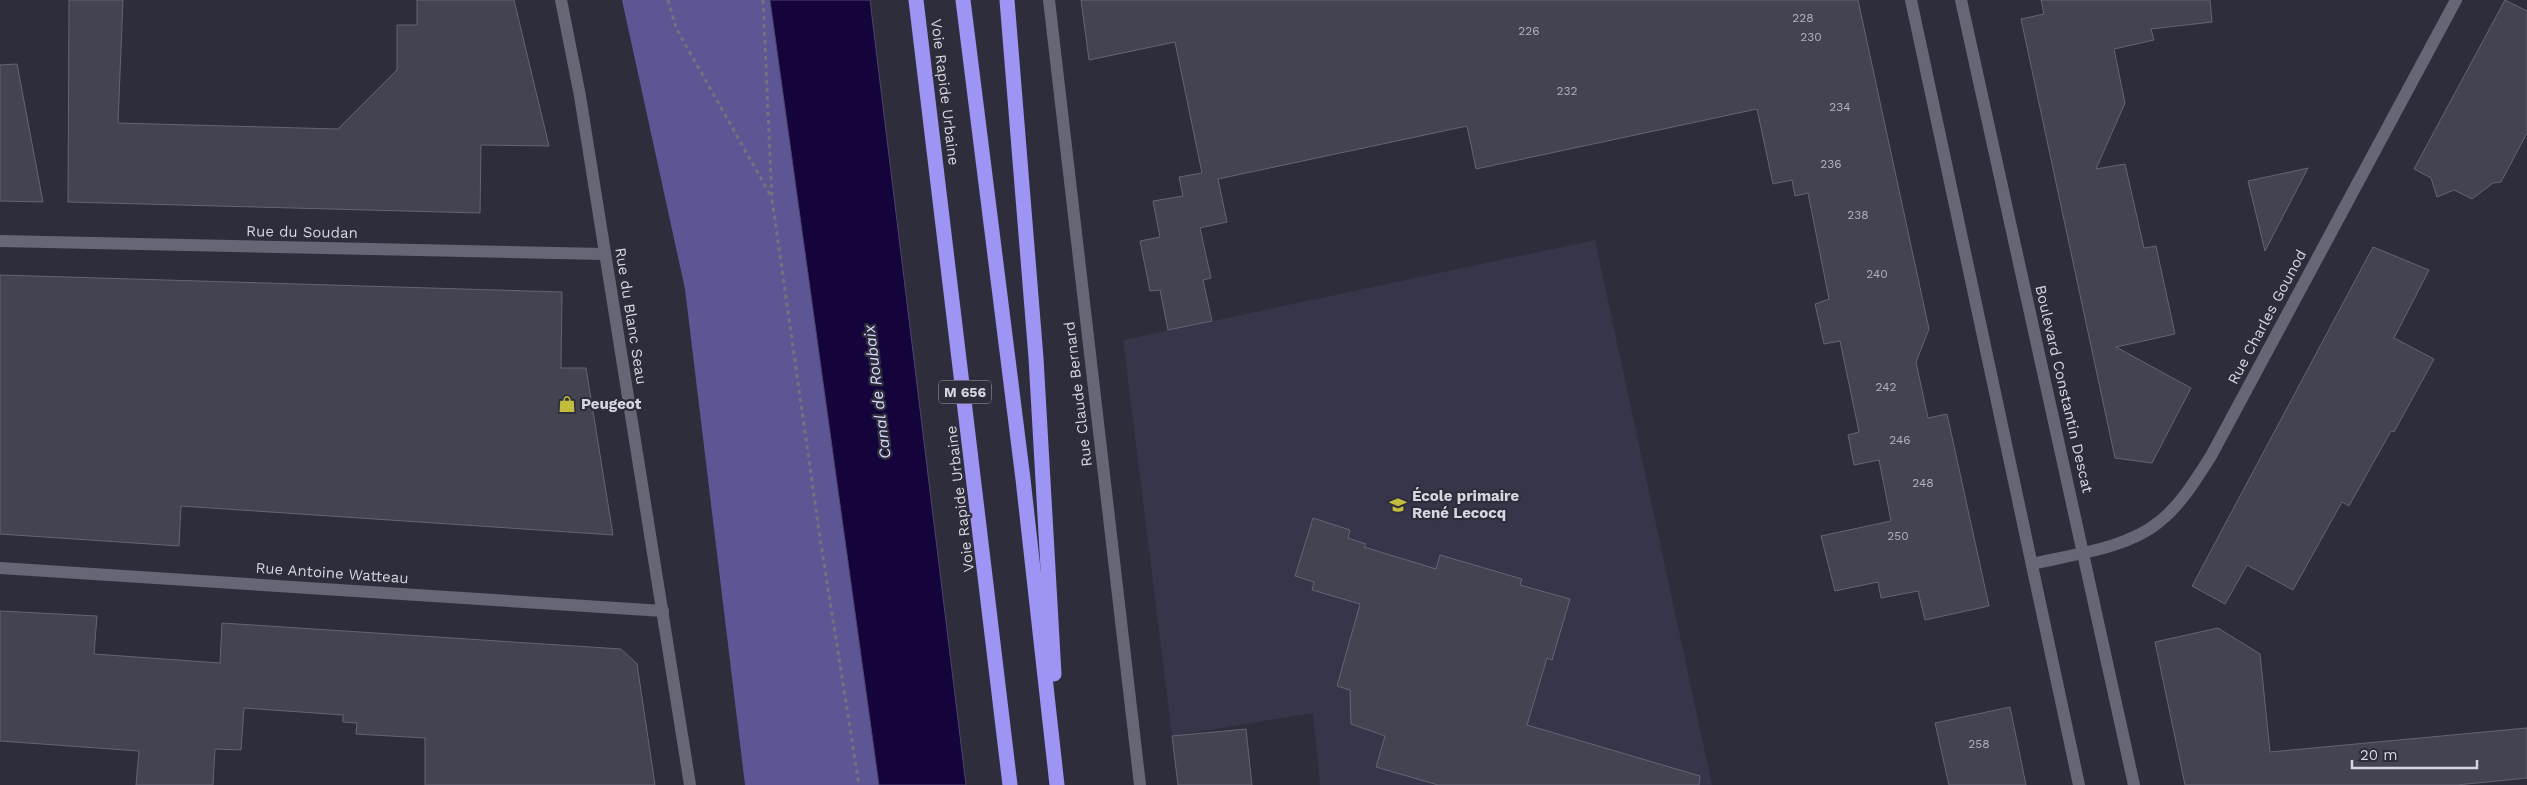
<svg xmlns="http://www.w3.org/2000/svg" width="2527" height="785" font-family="'Work Sans',sans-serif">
<rect width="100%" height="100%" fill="#2d2d3b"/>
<path fill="#36354a" d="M1595 240 1712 785H1320L1313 713 1172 736 1123 340Z"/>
<path fill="#5c5794" d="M622 0H770L879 785H745L685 289Z"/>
<path fill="#14043b" stroke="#4e436c" d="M770 0H870L966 785H879Z"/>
<g fill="#434352" stroke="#646474">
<path d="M69 0H123L118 123 338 129 397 70V25H417V0H514L549 146 481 145 480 213 68 202Z"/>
<path d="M1081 0H1858L1929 329 1916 362 1928 418 1947 414 1989 606 1925 620 1918 591 1881 598 1878 582 1835 591 1821 536 1891 521 1879 460 1854 465 1848 435 1859 432 1840 341 1824 344 1815 304 1829 299 1808 193 1795 196 1792 180 1773 184 1757 109 1476 169 1467 126 1218 179 1227 222 1200 228 1211 278 1203 280 1212 321 1168 330 1160 290 1150 291 1140 241 1160 237 1153 201 1183 196 1179 177 1202 173 1175 42 1089 60Z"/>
<path d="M2041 0H2210L2212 22 2151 29 2154 40 2114 49 2125 103 2096 169 2125 164 2144 248 2156 246 2175 334 2116 347 2191 388 2152 463 2115 458 2021 19 2044 14Z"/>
<path d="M2505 0 2527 11V133L2501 182 2493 183 2472 199 2454 190 2437 197 2431 178 2414 169Z"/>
<path d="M17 64 43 202 0 201V65Z"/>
<path d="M2308 168 2265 251 2248 181Z"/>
<path d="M2373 247 2429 270 2394 338 2434 359 2394 432 2391 431 2349 506 2342 502 2293 590 2247 565 2225 604 2192 586Z"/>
<path d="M0 275 562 292 561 368H586L613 535 181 506 179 546 0 534Z"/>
<path d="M1313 518 1350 530 1348 538 1366 544 1364 547 1436 569 1440 555 1522 579 1520 585 1570 599 1552 660 1547 658 1527 725 1700 776 1699 785H1438L1376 767 1385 736 1351 724 1350 690 1337 686 1360 604 1312 590 1314 582 1295 576Z"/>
<path d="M0 611 97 616 94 654 220 663 222 623 621 649 637 664 655 785H425V738L356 734 357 723 343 722V715L244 708 241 750 215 749 213 785H136L139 751 0 741Z"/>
<path d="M2218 628 2260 654 2270 752 2527 728V778L2457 785H2185L2155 642Z"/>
<path d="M2010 707 2026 785H1949L1935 723Z"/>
<path d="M1246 729 1252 785H1178L1172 736Z"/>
</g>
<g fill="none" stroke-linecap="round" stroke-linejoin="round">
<g stroke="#72727e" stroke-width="3" stroke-dasharray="4 4" stroke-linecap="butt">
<path d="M668 0 676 28 772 198"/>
<path d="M763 0 772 199 820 538 859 785"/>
</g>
<g stroke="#666676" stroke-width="12">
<path d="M1049 0 1140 785"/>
<path d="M0 241 604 254"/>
<path d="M2032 564C2073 554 2126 549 2159 522 2181 505 2196 479 2211 456L2456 0"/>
<path d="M0 568 663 611"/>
</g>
<g stroke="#666676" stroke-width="12">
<path d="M561 0 580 96 690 785"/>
<path d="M1911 0 2079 785"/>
<path d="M1961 0 2134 785"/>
</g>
<g stroke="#9d94f4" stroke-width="15">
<path d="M916 0 1010 785"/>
<path d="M963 0 1023 479 1057 785"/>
<path d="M1007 0 1036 358 1054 674"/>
</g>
</g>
<defs>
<g id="shop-bare" transform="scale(1.35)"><path d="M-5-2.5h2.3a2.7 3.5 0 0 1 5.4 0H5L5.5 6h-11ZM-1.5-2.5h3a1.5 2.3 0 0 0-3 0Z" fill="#c3bd3e" stroke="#2d2d3b" stroke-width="2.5" paint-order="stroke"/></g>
<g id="school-bare" transform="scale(1.35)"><path d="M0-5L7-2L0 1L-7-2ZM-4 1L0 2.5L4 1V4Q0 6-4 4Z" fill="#c3bd3e" stroke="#2d2d3b" stroke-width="2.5" paint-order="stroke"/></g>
</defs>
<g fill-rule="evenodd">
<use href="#shop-bare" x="567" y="404"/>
<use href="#school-bare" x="1398" y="505"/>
</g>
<g text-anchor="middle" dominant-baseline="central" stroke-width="4.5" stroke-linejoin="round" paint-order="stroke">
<g font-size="12" fill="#b1b1bc">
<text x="1803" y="18">228</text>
<text x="1529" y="31">226</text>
<text x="1811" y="37">230</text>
<text x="1567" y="91">232</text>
<text x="1840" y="107">234</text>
<text x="1831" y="164">236</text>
<text x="1858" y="215">238</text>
<text x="1877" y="274">240</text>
<text x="1886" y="387">242</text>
<text x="1900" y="440">246</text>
<text x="1923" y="483">248</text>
<text x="1898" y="536">250</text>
<text x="1979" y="744">258</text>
</g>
<rect fill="#2d2d3b" stroke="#a3a3ae" stroke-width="1" x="939" y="380.5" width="52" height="23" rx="4"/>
<g font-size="14" font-weight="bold" fill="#d6d6df">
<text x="965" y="392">M 656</text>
</g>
<g font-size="15" fill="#d6d6df" stroke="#2d2d3b">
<text transform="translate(945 92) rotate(83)">Voie Rapide Urbaine</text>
<text transform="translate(302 232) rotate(1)">Rue du Soudan</text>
<text transform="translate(631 316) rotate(81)">Rue du Blanc Seau</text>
<text transform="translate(2267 317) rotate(-62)">Rue Charles Gounod</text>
<text transform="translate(2064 389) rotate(77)">Boulevard Constantin Descat</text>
<text transform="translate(1078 394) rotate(-97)">Rue Claude Bernard</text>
<text transform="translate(960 499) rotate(-97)">Voie Rapide Urbaine</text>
<text transform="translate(332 573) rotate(4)">Rue Antoine Watteau</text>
</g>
<g font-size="15" font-weight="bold" fill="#d6d6df" stroke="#2d2d3b" text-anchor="start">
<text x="581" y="404">Peugeot</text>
<text x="1412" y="496">École primaire<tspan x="1412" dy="17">René Lecocq</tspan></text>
</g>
<g font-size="16" font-style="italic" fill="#d8d8fd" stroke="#2d2d3b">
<text transform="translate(877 392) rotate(-97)">Canal de Roubaix</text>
</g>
</g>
<path d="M2352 760v8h125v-8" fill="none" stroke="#d6d6df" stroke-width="2.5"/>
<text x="2360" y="760" font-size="15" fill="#d6d6df" stroke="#2d2d3b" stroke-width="4" paint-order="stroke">20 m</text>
</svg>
